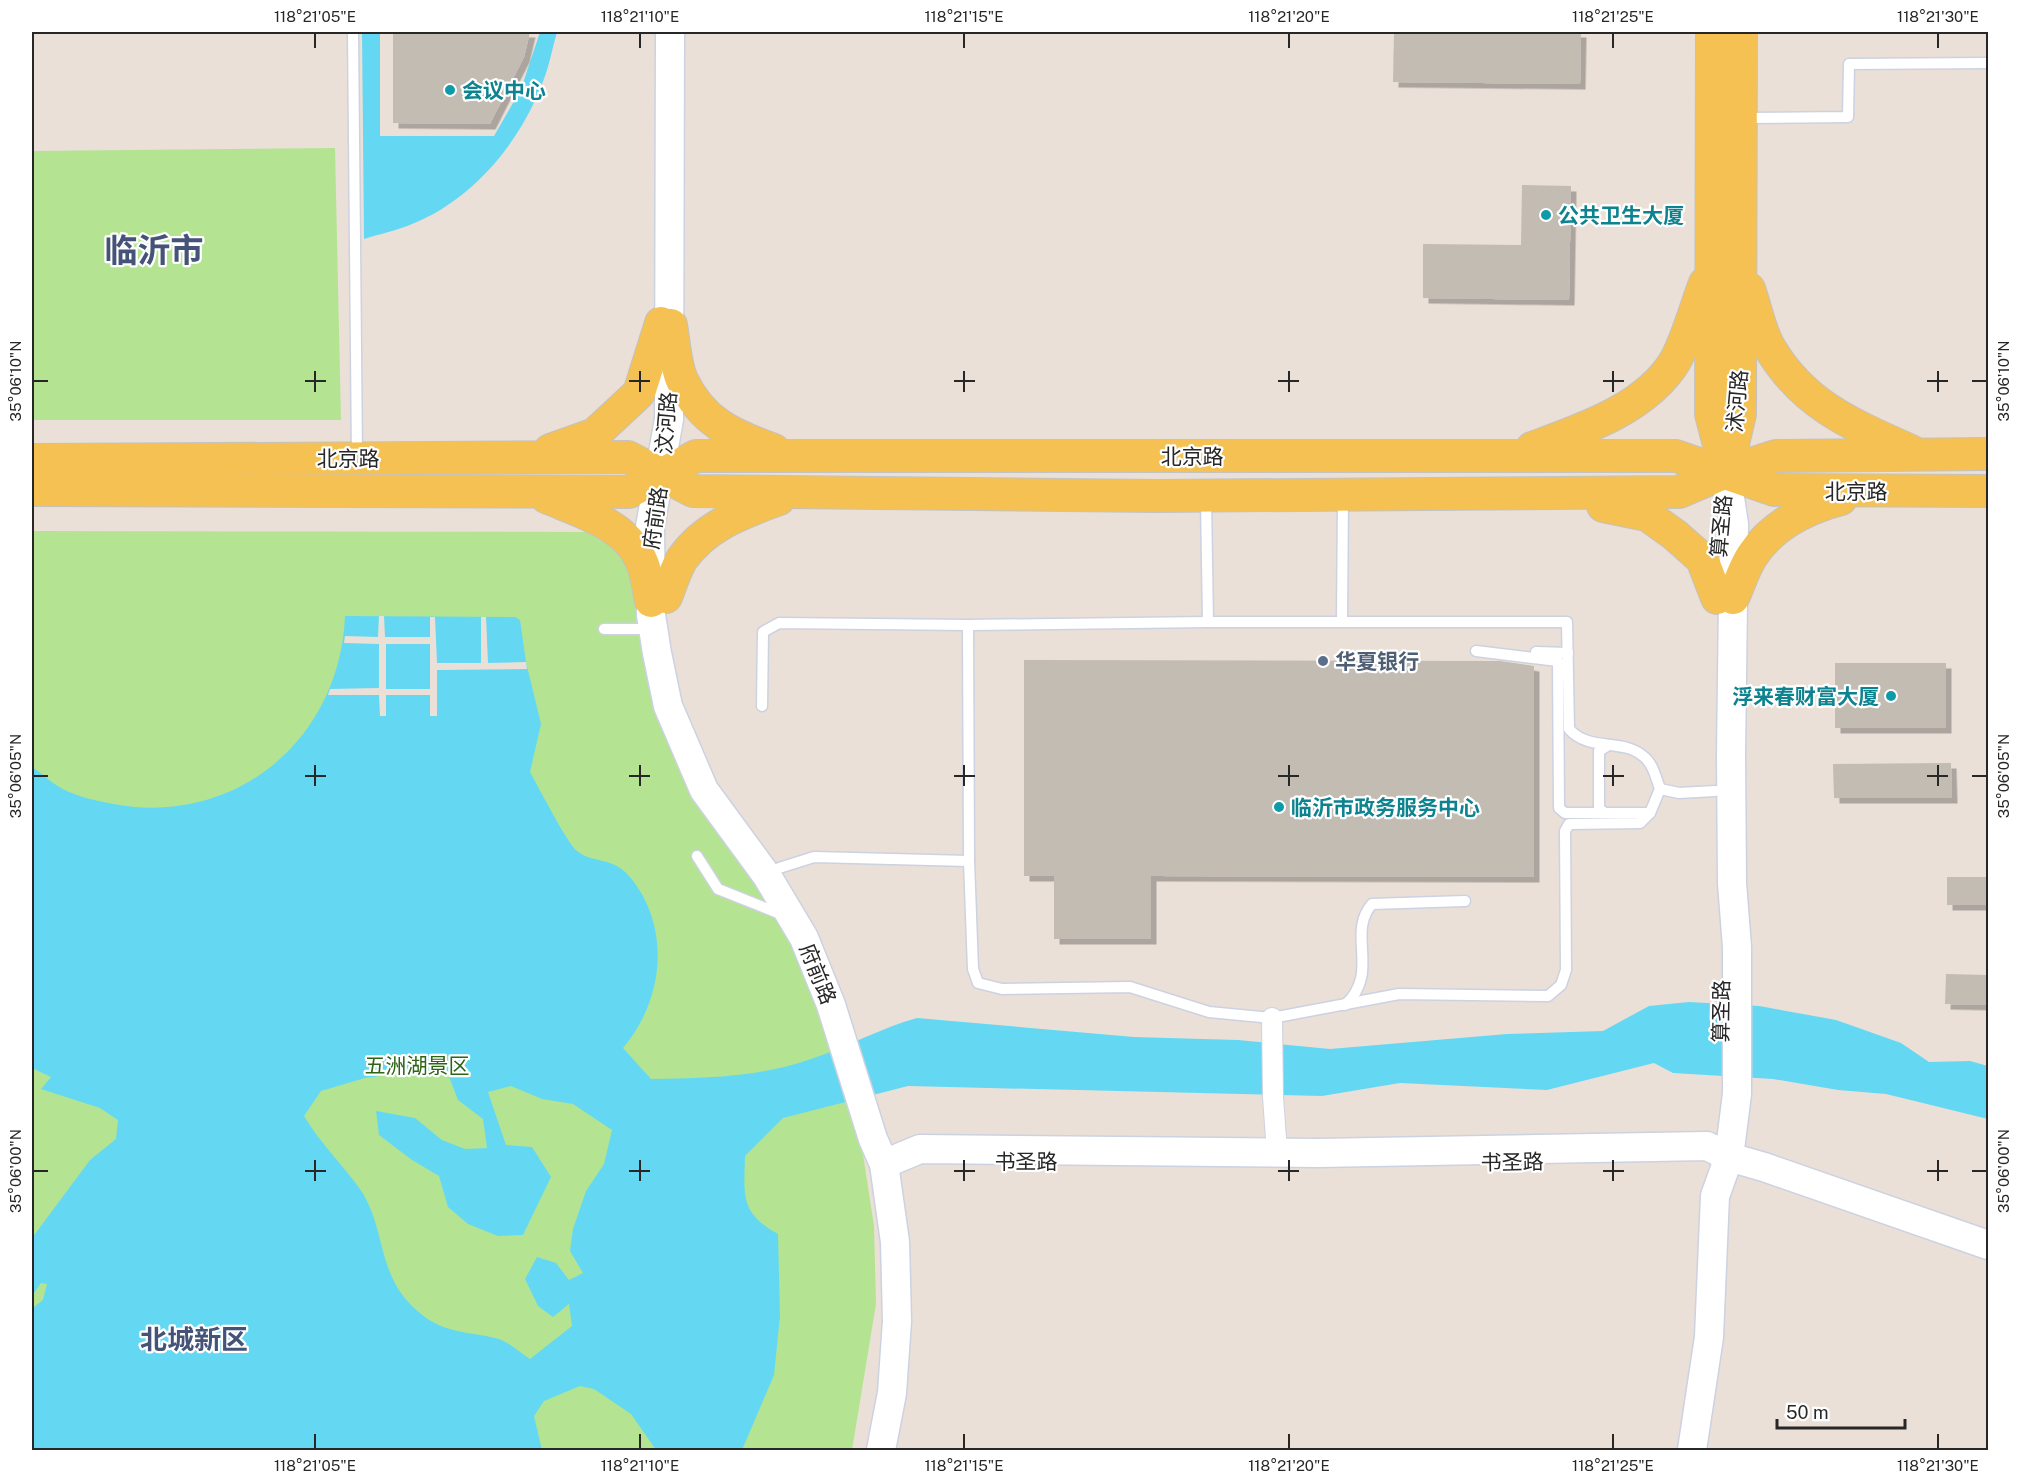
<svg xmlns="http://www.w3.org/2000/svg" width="2020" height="1482" font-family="'Public Sans','Noto Sans SC',sans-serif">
<defs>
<filter id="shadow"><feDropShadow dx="5.5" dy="5.5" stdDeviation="0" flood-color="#0004"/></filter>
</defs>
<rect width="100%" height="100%" fill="#eae0d7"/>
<g fill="#b4e491">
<path d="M335 148 341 420H32V151Z"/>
<path d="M32 531 589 532 626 557 641 605 655 700 798 942 857 1115 874 1226 876 1304 852 1450H32Z"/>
</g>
<g fill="#64d8f2" fill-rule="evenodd">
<path d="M362 32H380V136H494L521 89 540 32H557C552 49 549 68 542 84 519 144 472 200 412 224 396 231 379 234 364 239Z"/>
<path d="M345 616 515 617 520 620 526 662 541 724 530 772C538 786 567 843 577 851 593 864 612 856 629 876 672 926 664 1000 623 1048L651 1079C707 1078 762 1077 814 1058 849 1046 881 1028 917 1018L1134 1037 1238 1040 1330 1049 1507 1034 1603 1031 1649 1006 1689 1002 1759 1006 1836 1020 1901 1043 1929 1062 1970 1061 1988 1066V1119L1886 1094 1838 1090 1773 1079 1673 1073 1654 1063 1547 1090 1400 1083 1322 1096 908 1086 783 1118 745 1156C744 1196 740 1213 778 1234L780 1316 774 1375 742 1450H656L631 1414 594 1389 580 1386 544 1401 534 1416 542 1450H32V1299L34 1307 43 1300 47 1284 41 1283 32 1296V1238L90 1160 116 1139 118 1120 100 1108 41 1089 51 1077 32 1068V767C44 775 56 787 69 792 83 798 99 801 113 804 236 827 340 739 345 616ZM427 1070 448 1074 458 1100 483 1119 487 1148 465 1149 442 1140 415 1118 376 1111 379 1135 412 1160 439 1176 448 1207 468 1224 498 1236 523 1235 551 1177 532 1147 506 1145 488 1092 511 1086 542 1099 573 1104 612 1130 604 1164 586 1191 573 1229 570 1251 583 1273 569 1280 556 1263 537 1257 525 1279 538 1306 553 1317 569 1304 572 1326 530 1359C521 1353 510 1343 499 1339 474 1332 448 1334 425 1317 374 1280 389 1232 360 1189 342 1164 320 1143 304 1116L321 1091 365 1078Z"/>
</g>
<path fill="#eae0d7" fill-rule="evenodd" d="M379 616H384L385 637H430V617H435L437 663H481V617H486L488 663 526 662 527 669 437 670V716H430V695H386V716H380L379 695H328L330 689 379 688V644L344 643 345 636 378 637ZM386 644H430V689H386Z"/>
<g fill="#c2bcb3" filter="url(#shadow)">
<path d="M393 32H530L524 57 490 124 393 123Z"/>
<path d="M1394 32H1581L1580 84 1393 82Z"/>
<path d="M1522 185 1571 186 1569 300 1423 298V244L1521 245Z"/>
<path d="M1024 660 1500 661 1534 666V877L1151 876V939H1054V876H1024Z"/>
<rect x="1835" y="663" width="111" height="65"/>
<path d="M1951 763 1952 798H1834L1833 764Z"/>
<rect x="1947" y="877" width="42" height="28"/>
<path d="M1946 974 1989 975V1005L1945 1004Z"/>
</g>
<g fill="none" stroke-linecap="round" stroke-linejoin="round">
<g stroke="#ccd2e1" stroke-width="13">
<g id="lane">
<path d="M353 32 357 457"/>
<path d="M1745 118 1848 117 1849 64 1988 63"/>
<path d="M1206 499 1208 622"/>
<path d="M1342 621 1343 499"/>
<path d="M1208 622H1567L1569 729C1589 752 1622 738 1643 756 1653 763 1656 778 1660 789L1650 813 1640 823 1569 824 1565 831 1566 970 1561 985 1548 996 1399 994 1272 1018 1209 1012 1130 987 1002 989 978 983 973 969 969 861 968 625Z"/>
<path d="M604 629H651"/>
<path d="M1476 651 1558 661 1559 808 1565 813H1650"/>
<path d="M1536 652 1568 653"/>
<path d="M762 706 763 632 779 623 968 625"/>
<path d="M1660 789 1679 793 1715 791"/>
<path d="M1605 813 1599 809V751L1607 746"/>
<path d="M697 856 718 889 783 915"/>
<path d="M779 868 814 857 969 861"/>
<path d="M1345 1005C1381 972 1346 934 1372 904L1465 901"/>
</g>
</g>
<g stroke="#ccd2e1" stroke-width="22">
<path id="street" d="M1272 1018 1273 1097 1277 1152"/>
</g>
<g stroke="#ccd2e1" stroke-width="31">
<g id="secondary">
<path d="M670 32 669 419 650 527 651 615 657 653 668 706 704 790 767 876 804 938 831 1005 873 1139 884 1164 895 1242 897 1321 892 1393 881 1450"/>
<path d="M884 1164 920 1149 1318 1153 1707 1146 1729 1157 1764 1167 1988 1245"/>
<path d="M1692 1450 1709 1337 1715 1196 1729 1157 1737 1094V947L1732 883 1731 755 1734 524 1726 472"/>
</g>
</g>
<g stroke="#c3c3c3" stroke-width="34">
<g id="primary">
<path d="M1712 32 1711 414 1726 472"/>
<path d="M1749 289C1756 308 1760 333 1771 350 1805 406 1853 425 1911 451"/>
<path d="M671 325C674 342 675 364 682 380 702 422 732 435 774 450"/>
<path d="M1532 448C1581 430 1646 409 1675 361 1688 338 1695 308 1705 283"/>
<path d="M550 450 595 434 639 393 661 323"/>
<path d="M32 460 628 457 693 491 1157 496 1679 492 1726 472 1776 456 1988 454"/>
<path d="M1727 470 1740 414 1741 32"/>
<path d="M32 490 629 492 696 456H1676L1774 490 1988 491"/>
<path d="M546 497C578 511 626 524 641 560 647 572 648 588 651 601"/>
<path d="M1603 506 1647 515 1675 535 1702 559 1717 598"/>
<path d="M666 597C671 585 675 570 682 559 706 525 742 513 779 499"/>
<path d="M1733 598C1739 585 1744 568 1752 556 1772 525 1807 508 1841 499"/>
</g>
</g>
<use href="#lane" stroke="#fff" stroke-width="10"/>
<use href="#street" stroke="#fff" stroke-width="20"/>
<use href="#secondary" stroke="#fff" stroke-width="28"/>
<use href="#primary" stroke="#f5c152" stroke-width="32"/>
</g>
<path fill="none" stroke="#272727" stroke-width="2" d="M315 33V48M640 33V48M964 33V48M1289 33V48M1613 33V48M1938 33V48M315 371V392M640 371V392M964 371V392M1289 371V392M1613 371V392M1938 371V392M33 381H48M305 381H326M629 381H650M954 381H975M1278 381H1299M1603 381H1624M1927 381H1948M1972 381H1987M315 765V786M640 765V786M964 765V786M1289 765V786M1613 765V786M1938 765V786M33 776H48M305 776H326M629 776H650M954 776H975M1278 776H1299M1603 776H1624M1927 776H1948M1972 776H1987M315 1160V1181M640 1160V1181M964 1160V1181M1289 1160V1181M1613 1160V1181M1938 1160V1181M33 1171H48M305 1171H326M629 1171H650M954 1171H975M1278 1171H1299M1603 1171H1624M1927 1171H1948M1972 1171H1987M315 1434V1449M640 1434V1449M964 1434V1449M1289 1434V1449M1613 1434V1449M1938 1434V1449"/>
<g fill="#0f9aa8" stroke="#fff" stroke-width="2">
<circle cx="450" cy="90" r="6"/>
<circle cx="1546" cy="215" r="6"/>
<circle cx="1891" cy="696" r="6"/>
<circle cx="1279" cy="807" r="6"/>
</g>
<circle fill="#5c6f8a" stroke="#fff" stroke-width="2" cx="1323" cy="661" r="6"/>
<g text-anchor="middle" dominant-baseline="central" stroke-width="4.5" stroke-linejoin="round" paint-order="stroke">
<g font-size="21" font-weight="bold" fill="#0d838f" stroke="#fff" text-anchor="start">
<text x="462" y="90">会议中心</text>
<text x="1558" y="215">公共卫生大厦</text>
<text x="1879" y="696" text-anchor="end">浮来春财富大厦</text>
<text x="1291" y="807">临沂市政务服务中心</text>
</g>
<g font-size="21" fill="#272727" stroke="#fff">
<text transform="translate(1737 401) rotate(-85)">沭河路</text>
<text transform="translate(666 423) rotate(-85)">汶河路</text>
<text x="1192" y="456">北京路</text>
<text x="348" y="458">北京路</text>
<text x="1856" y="491">北京路</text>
<text transform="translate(655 518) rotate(-82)">府前路</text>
<text transform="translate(1721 526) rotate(-85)">算圣路</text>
<text transform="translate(818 974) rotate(68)">府前路</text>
<text transform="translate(1721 1011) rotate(-89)">算圣路</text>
<text x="1026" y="1161">书圣路</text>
<text transform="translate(1512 1162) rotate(-1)">书圣路</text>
</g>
<g font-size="21" font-weight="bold" fill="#4e5e75" stroke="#fff" text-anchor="start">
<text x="1335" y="661">华夏银行</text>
</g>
<g font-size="21" fill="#2d6416" stroke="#fff">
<text x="417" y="1065">五洲湖景区</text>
</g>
<g font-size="27" font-weight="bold" fill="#465378" stroke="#fff">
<text x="194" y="1339">北城新区</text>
</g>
<g font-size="33" font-weight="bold" fill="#465378" stroke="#fff">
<text x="154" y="250">临沂市</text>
</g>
</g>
<rect width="2020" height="1482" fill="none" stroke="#ffffff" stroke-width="66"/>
<path d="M1777 1419v9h128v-9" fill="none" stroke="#272727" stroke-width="3"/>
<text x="1786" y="1419" font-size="18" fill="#272727" stroke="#ffffff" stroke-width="4.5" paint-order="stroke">50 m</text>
<rect x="33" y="33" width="1954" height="1416" fill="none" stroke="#272727" stroke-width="2"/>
<g font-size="15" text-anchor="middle" fill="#272727">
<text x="315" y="22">118°21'05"E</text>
<text x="640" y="22">118°21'10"E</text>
<text x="964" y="22">118°21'15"E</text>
<text x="1289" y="22">118°21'20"E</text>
<text x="1613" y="22">118°21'25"E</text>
<text x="1938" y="22">118°21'30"E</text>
<text transform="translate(16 381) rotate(-90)" y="5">35°06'10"N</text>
<text transform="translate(2004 381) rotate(-90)" y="5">35°06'10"N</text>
<text transform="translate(16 776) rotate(-90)" y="5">35°06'05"N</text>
<text transform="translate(2004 776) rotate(-90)" y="5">35°06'05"N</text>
<text transform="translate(16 1171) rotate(-90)" y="5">35°06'00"N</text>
<text transform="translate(2004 1171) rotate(-90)" y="5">35°06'00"N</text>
<text x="315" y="1471">118°21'05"E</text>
<text x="640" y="1471">118°21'10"E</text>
<text x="964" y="1471">118°21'15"E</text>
<text x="1289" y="1471">118°21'20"E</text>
<text x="1613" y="1471">118°21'25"E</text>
<text x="1938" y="1471">118°21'30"E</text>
</g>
</svg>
